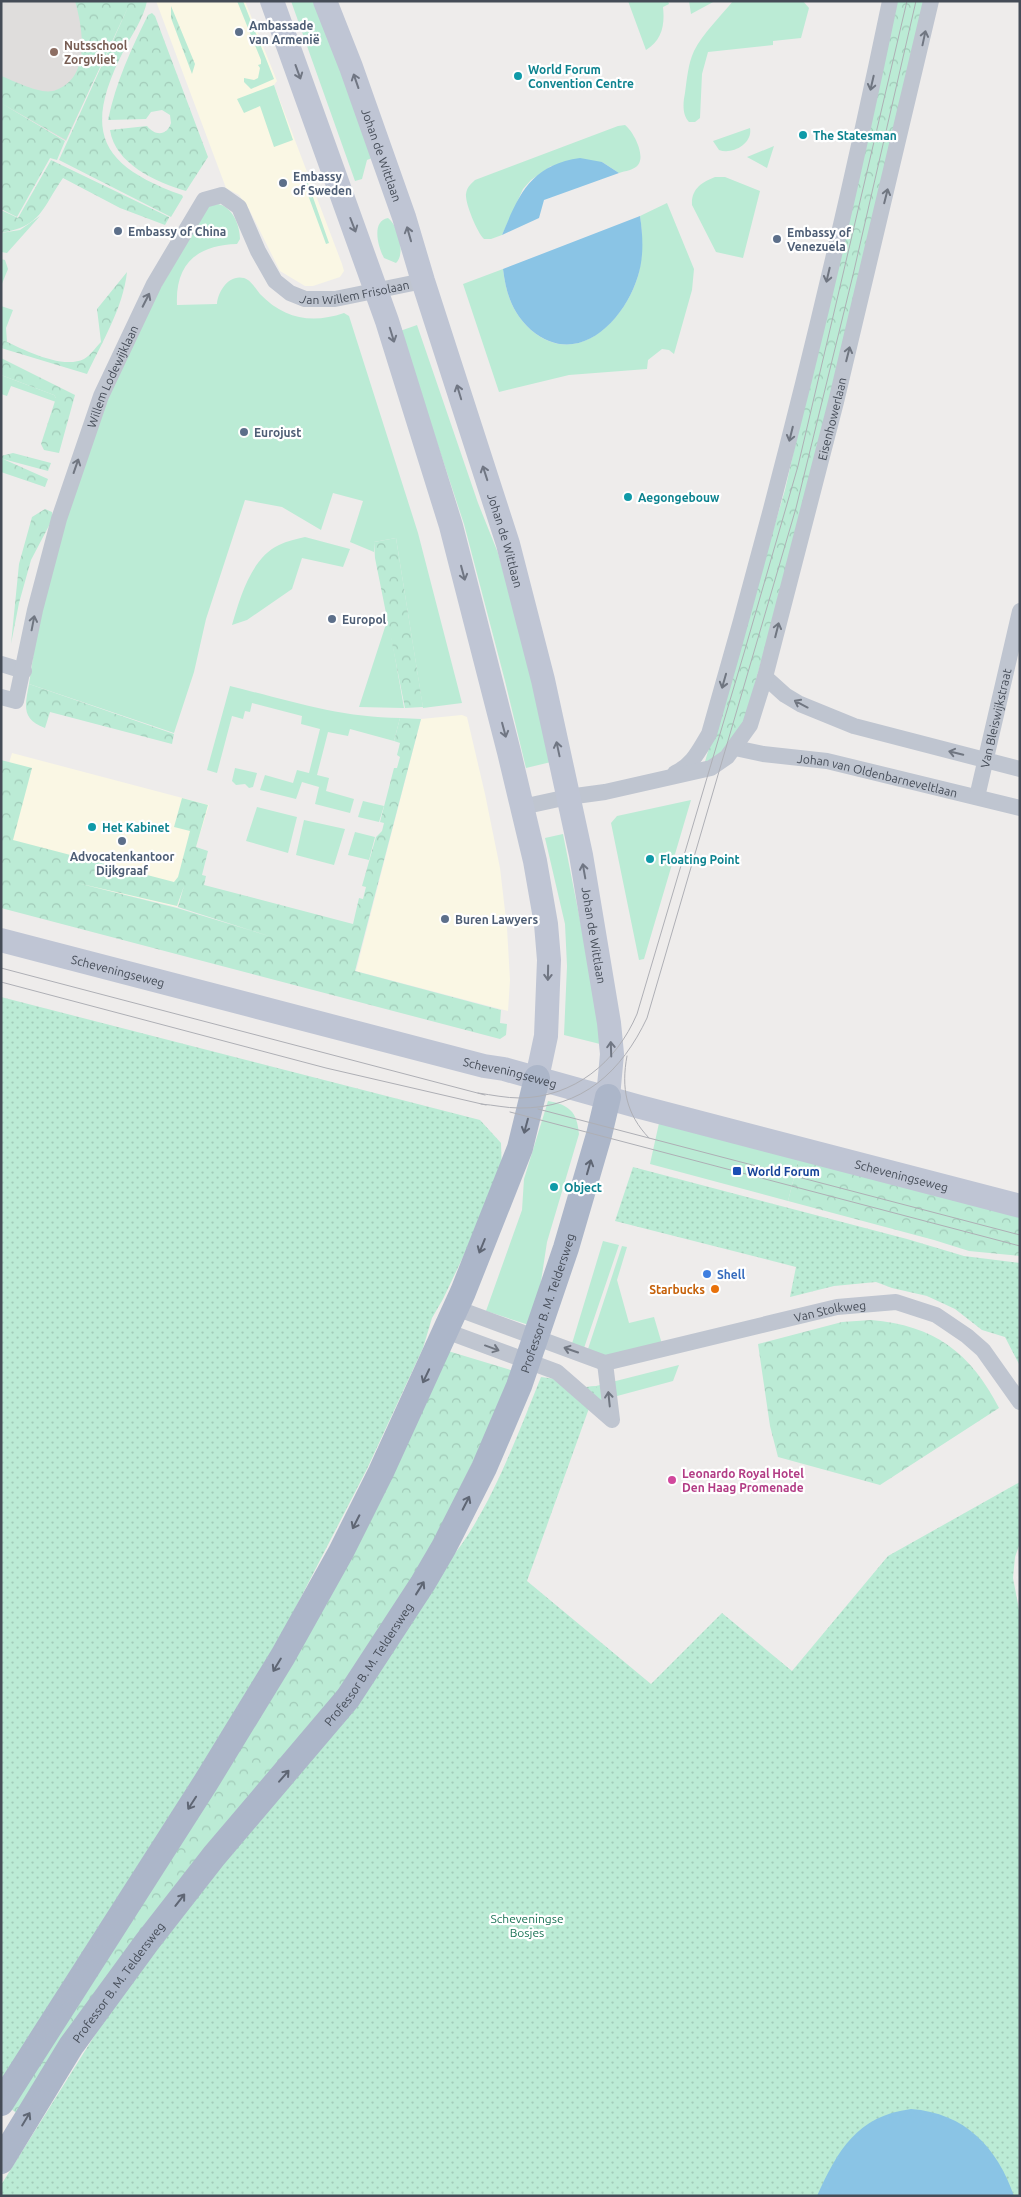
<svg xmlns="http://www.w3.org/2000/svg" width="1021" height="2197" viewBox="0 0 1021 2197" font-family="Ubuntu,sans-serif">
  <defs>
    <pattern id="forest-crowns" width="20" height="18" patternUnits="userSpaceOnUse" patternTransform="scale(1.25)"><rect width="20" height="18" fill="#bbebd5"/><path d="M2 6a3 3 0 1 1 6 0M12 15a3 3 0 1 1 6 0" fill="none" stroke="#a2cbb9"/></pattern>
    <pattern id="park-dots" width="8" height="8" patternUnits="userSpaceOnUse" patternTransform="scale(1.25)"><rect width="8" height="8" fill="#bbebd5"/><path d="M2 2h.1M6 6h.1" fill="none" stroke="#a2cbb9" stroke-width="1.8" stroke-linecap="round"/></pattern>
  </defs>
  <rect width="100%" height="100%" fill="#eeeceb"/>
  <!-- commercial -->
  <path fill="#faf7e4" d="M 156,1 L 245,1 L 277,81 L 274,85 L 342,264 L 344,271 L 340,277 L 313,286 L 305,286 L 280,271 L 249,209 L 239,195 L 226,188 Z
    M 462,715 L 467,717 L 485,794 L 500,868 L 507,928 L 510,980 L 508,1011 L 356,971 L 421,719 Z
    M 12,753 L 209,805 L 177,907 L 1,865 L 1,790 Z"/>
  <!-- education -->
  <path fill="#dfdddc" d="M 1,1 L 130,1 L 66,141 L 1,103 Z"/>
  <!-- grass -->
  <path fill="#bbebd5" d="M 237,1 L 243,1 L 274,79 L 251,89 L 244,82 L 244,78 L 254,80 L 258,78 L 260,68 L 258,65 L 261,64 L 261,60 Z
    M 291,1 L 316,1 L 372,158 L 367,160 L 362,179 L 355,181 Z
    M 628,1 L 668,1 L 669,4 L 663,7 C 665,25 662,40 646,50 Z
    M 689,1 L 715,1 L 691,14 Z
    M 733,1 L 803,1 L 809,8 L 801,38 L 773,41 L 773,45 L 708,52 L 702,74 L 700,118 L 695,122 L 689,122 C 682,115 683,103 685,93 C 687,79 688,64 694,51 C 703,33 721,16 733,1 Z
    M 274,85 L 293,140 L 274,147 L 260,106 L 244,113 L 237,99 Z
    M 625,125 C 633,131 646,155 638,165 C 634,170 625,171 619,173 L 602,162 L 551,166 L 531,180 L 523,189 L 502,235 L 491,239 L 484,239 C 477,232 465,203 466,194 C 467,187 470,185 475,180 L 618,126 Z
    M 750,128 C 753,144 732,155 719,150 L 713,141 Z
    M 774,146 L 767,168 L 747,157 Z
    M 715,177 L 725,177 L 760,191 L 743,258 L 716,252 L 692,205 C 691,189 702,182 715,177 Z
    M 308,183 L 329,243 L 326,244 L 304,184 Z
    M 667,203 L 694,269 L 692,290 L 674,354 L 669,350 L 662,349 L 648,360 L 647,369 L 569,375 L 499,392 L 463,284 L 503,269 C 506,293 512,313 531,330 C 576,369 624,322 638,276 C 643,257 643,236 640,216 Z
    M 218,204 C 233,207 240,226 240,239 L 237,244 C 198,245 175,263 177,305 L 217,304 C 218,291 229,274 244,278 C 251,280 255,288 260,294 C 284,319 312,324 344,313 L 349,316 L 418,533 L 462,703 L 423,708 L 396,538 L 374,542 L 374,552 L 350,542 L 363,501 L 333,493 L 321,530 L 282,507 L 245,500 L 206,619 L 194,672 L 174,733 L 29,684 L 40,611 L 64,520 L 106,401 L 143,318 L 208,206 Z
    M 40,216 L 7,253 L 1,252 L 1,233 L 20,230 Z
    M 388,218 C 398,225 406,254 396,263 L 384,258 C 378,247 371,221 388,218 Z
    M 1,259 L 5,260 L 8,269 L 1,286 Z
    M 1,306 L 13,310 L 6,328 L 7,342 L 1,339 Z
    M 417,325 L 478,503 L 498,553 L 532,673 L 551,762 L 526,768 L 505,681 L 464,524 L 400,331 Z
    M 1,375 L 54,395 L 56,398 L 56,402 L 11,386 L 7,396 L 1,394 Z
    M 305,537 L 350,549 L 343,567 L 302,558 L 292,589 L 247,620 L 232,625 C 240,598 251,558 279,545 C 287,541 297,539 305,537 Z
    M 388,618 L 404,708 L 359,707 Z
    M 230,686 C 287,700 341,718 400,718 L 394,741 L 350,729 L 348,736 L 328,732 L 317,775 L 329,778 L 326,791 L 354,799 L 350,813 L 315,804 L 319,787 L 302,782 L 296,799 L 260,790 L 265,775 L 293,783 L 297,770 L 309,773 L 320,729 L 301,724 L 302,716 L 252,703 L 250,712 L 245,711 L 243,719 L 232,716 L 217,773 L 207,770 Z
    M 235,768 L 257,773 L 253,787 L 249,788 L 245,784 L 236,785 L 232,781 Z
    M 691,800 L 644,959 L 639,960 L 611,823 L 617,816 Z
    M 363,801 L 384,806 L 379,822 L 358,817 Z
    M 257,807 L 297,817 L 288,853 L 246,841 Z
    M 304,820 L 345,829 L 334,865 L 296,855 Z
    M 355,832 L 375,837 L 369,860 L 348,855 Z
    M 563,834 L 597,1006 L 600,1044 L 564,1035 L 567,966 L 565,924 L 545,838 Z
    M 548,1101 C 569,1105 577,1111 579,1134 L 547,1242 L 538,1301 L 529,1325 L 486,1311 L 522,1210 L 524,1179 Z
    M 661,1114 L 801,1150 L 788,1201 L 650,1164 Z
    M 603,1241 L 619,1245 L 583,1351 L 571,1347 Z
    M 622,1246 L 627,1247 L 617,1280 L 629,1323 L 654,1317 L 662,1344 L 605,1358 L 587,1352 Z
    M 679,1365 L 673,1381 L 591,1403 L 576,1388 L 596,1386 Z"/>
  <!-- forest -->
  <path fill="url(#forest-crowns)" fill-rule="evenodd" d="M 75,1 L 147,1 C 144,18 132,34 124,50 C 83,130 98,165 182,195 L 183,197 L 171,217 L 59,160 L 129,5 L 66,140 L 1,103 L 1,76 C 15,81 42,96 56,90 C 91,77 83,29 75,1 Z
    M 896,1 L 927,1 L 831,409 L 746,716 L 730,745 L 704,765 L 785,490 Z
    M 171,6 L 195,64 L 192,74 L 171,18 Z
    M 152,13 L 155,16 L 208,157 L 186,191 C 156,182 115,164 110,130 L 147,126 C 155,136 167,136 171,123 L 170,115 L 162,110 L 151,112 L 146,119 L 108,120 C 116,82 131,49 148,15 Z
    M 1,103 L 65,141 L 57,160 L 50,158 L 17,217 L 1,209 Z
    M 51,160 L 169,217 L 169,218 L 165,225 L 120,208 L 63,178 C 42,208 42,226 1,233 L 1,210 L 18,218 Z
    M 127,272 C 123,308 102,342 87,374 L 1,348 L 1,339 C 22,349 62,370 84,359 C 90,356 96,347 101,342 L 97,309 Z
    M 1,358 L 75,395 L 59,453 L 44,450 L 41,444 L 56,398 L 54,395 L 1,375 Z
    M 13,453 L 51,463 L 48,471 L 3,459 L 48,479 L 45,487 L 1,472 L 1,456 Z
    M 45,509 L 52,512 L 53,518 L 31,560 L 19,603 L 11,644 L 19,564 L 32,517 Z
    M 396,538 L 423,707 L 405,708 L 375,558 L 374,542 Z
    M 29,684 L 174,734 L 172,744 L 50,712 L 45,728 C 21,719 25,706 29,684 Z
    M 400,718 L 421,719 L 355,971 L 501,1010 L 500,1023 L 507,1024 L 506,1035 L 500,1039 L 1,908 L 1,760 L 32,768 L 13,840 L 174,882 L 178,877 L 190,831 L 174,827 L 182,798 L 208,805 L 196,847 L 208,851 L 202,875 L 206,876 L 204,885 L 353,924 L 359,898 L 363,899 L 366,887 L 362,886 L 376,837 L 382,831 L 384,823 L 380,822 L 394,768 L 397,768 L 400,757 L 397,755 L 400,743 L 394,741 ZM 77,883 L 177,906 L 184,886 L 178,907 L 272,937 L 177,908 Z
    M 801,1150 L 1020,1209 L 1020,1256 L 969,1251 L 934,1240 L 788,1201 Z
    M 871,1320 C 934,1325 971,1353 999,1408 L 880,1485 L 778,1457 L 770,1426 L 758,1344 L 842,1322 Z
    M 448,1351 L 514,1371 L 498,1411 L 426,1557 L 369,1650 L 18,2114 L 11,2109 Z"/>
  <!-- park -->
  <path fill="url(#park-dots)" d="M 1,997 L 480,1120 L 501,1143 L 502,1175 L 443,1299 L 432,1318 L 423,1348 L 367,1469 L 282,1634 L 195,1779 L 1,2083 Z
    M 633,1167 L 907,1239 L 964,1256 L 1020,1263 L 1020,1366 L 1005,1337 L 982,1330 L 955,1309 L 927,1296 L 892,1288 L 876,1282 L 834,1286 L 790,1297 L 796,1267 L 615,1221 Z
    M 541,1377 L 563,1380 L 576,1388 L 597,1386 L 527,1581 L 651,1684 L 722,1613 L 792,1671 L 888,1556 L 1020,1482 L 1020,1543 L 1015,1557 L 1013,1578 L 1020,1615 L 1020,2196 L 1,2196 L 1,2185 L 115,2003 L 448,1562 C 489,1514 517,1436 541,1377 Z"/>
  <!-- water -->
  <path fill="#8ac4e5" d="M 580,158 L 602,162 L 619,173 L 544,200 L 539,218 L 502,235 C 519,194 531,165 580,158 Z
    M 640,216 C 643,236 644,257 638,276 C 624,322 577,369 531,330 C 512,313 506,293 503,269 Z
    M 911,2109 C 965,2113 997,2147 1014,2196 L 817,2196 C 838,2150 857,2116 911,2109 Z"/>
  <g fill="none" stroke-linecap="round" stroke-linejoin="round">
    <!-- street -->
    <g stroke="#bfc5d0" stroke-width="16">
      <path d="M 1,664 L 24,671"/>
      <path d="M 765,677 L 785,695 L 800,704 L 854,726 L 1020,769"/>
      <path id="s1" d="M 1,697 L 16,701 L 35,610 L 59,519 L 101,396 L 154,284 L 204,200 L 222,195 L 239,207 L 258,251 L 275,281 L 290,293 L 305,299 L 335,299 L 423,281"/>
      <path id="s2" d="M 735,748 L 763,754 L 827,761 L 1020,808"/>
      <path d="M 675,773 C 693,765 699,750 709,734 C 779,492 839,247 890,1"/>
      <path id="s3" d="M 977,797 L 1020,611"/>
      <path id="s4" d="M 522,807 L 568,797 L 605,792 L 711,768 L 727,757 L 750,725 L 765,677 L 836,402 L 931,1"/>
      <path id="s5" d="M 456,1308 L 605,1363 L 837,1307 L 896,1302 L 936,1315 L 967,1336 L 983,1350 L 1020,1402"/>
      <path d="M 446,1331 L 557,1372 L 612,1420 L 605,1363"/>
    </g>
    <!-- secondary -->
    <g stroke="#bfc5d4" stroke-width="24">
      <path d="M 272,1 L 387,321 L 451,526 L 509,752 L 535,861 L 546,924 L 549,960 L 546,1036 L 537,1078"/>
      <path id="s6" d="M 325,1 L 351,67 L 404,217 L 423,281 L 508,544 L 543,680 L 581,855 L 609,1023 L 612,1054 L 608,1097"/>
      <path id="s7" d="M 1,940 L 484,1066 L 504,1069 L 640,1107 L 1020,1206"/>
    </g>
    <!-- primary -->
    <g stroke="#acb6c9" stroke-width="26">
      <path d="M 1,2103 L 206,1782 L 283,1656 L 341,1552 L 381,1472 L 463,1292 L 520,1148 L 537,1078"/>
      <path id="s8" d="M 1,2161 L 71,2046 L 147,1942 L 214,1856 L 348,1698 L 423,1583 L 444,1547 L 484,1468 L 519,1386 L 566,1248 L 599,1135 L 608,1097"/>
    </g>
    <!-- tram -->
    <path stroke="#aeafb5" stroke-width="1" d="M 1,968 L 485,1095
      M 1,982 L 326,1068 L 486,1105
      M 627,1056 C 621,1088 626,1114 649,1138
      M 478,1093 C 492,1095 506,1098 520,1098 C 574,1097 616,1063 637,1014 L 744,653 L 798,466 L 907,1
      M 481,1104 C 494,1105 506,1108 519,1108 C 582,1109 622,1071 647,1018 L 796,508 L 853,275 L 916,1
      M 538,1109 L 1020,1235
      M 510,1112 L 1020,1246"/>
  </g>
  <!-- one-way arrows -->
  <defs><path id="oneway-shaft" d="M-6 0H5M1.5-3L5.5 0L1.5 3" fill="none" stroke-width="1.6" stroke-linecap="round" stroke-linejoin="round" transform="scale(1.25)"/></defs>
  <g stroke="#707681">
    <use href="#oneway-shaft" transform="translate(924 38) rotate(-78)"/>
    <use href="#oneway-shaft" transform="translate(872 83) rotate(103)"/>
    <use href="#oneway-shaft" transform="translate(886 196) rotate(-76)"/>
    <use href="#oneway-shaft" transform="translate(828 275) rotate(103)"/>
    <use href="#oneway-shaft" transform="translate(146 300) rotate(-63)"/>
    <use href="#oneway-shaft" transform="translate(848 354) rotate(-76)"/>
    <use href="#oneway-shaft" transform="translate(791 434) rotate(104)"/>
    <use href="#oneway-shaft" transform="translate(76 466) rotate(-71)"/>
    <use href="#oneway-shaft" transform="translate(33 623) rotate(-79)"/>
    <use href="#oneway-shaft" transform="translate(777 630) rotate(-76)"/>
    <use href="#oneway-shaft" transform="translate(724 681) rotate(106)"/>
    <use href="#oneway-shaft" transform="translate(801 704) rotate(-152)"/>
    <use href="#oneway-shaft" transform="translate(956 753) rotate(-166)"/>
    <use href="#oneway-shaft" transform="translate(492 1348) rotate(20)"/>
    <use href="#oneway-shaft" transform="translate(571 1350) rotate(-161)"/>
    <use href="#oneway-shaft" transform="translate(609 1399) rotate(-96)"/>
  </g>
  <g stroke="#707683">
    <use href="#oneway-shaft" transform="translate(298 72) rotate(70)"/>
    <use href="#oneway-shaft" transform="translate(356 81) rotate(-109)"/>
    <use href="#oneway-shaft" transform="translate(353 225) rotate(69)"/>
    <use href="#oneway-shaft" transform="translate(409 234) rotate(-106)"/>
    <use href="#oneway-shaft" transform="translate(392 335) rotate(73)"/>
    <use href="#oneway-shaft" transform="translate(459 392) rotate(-107)"/>
    <use href="#oneway-shaft" transform="translate(485 473) rotate(-108)"/>
    <use href="#oneway-shaft" transform="translate(463 573) rotate(75)"/>
    <use href="#oneway-shaft" transform="translate(504 730) rotate(75)"/>
    <use href="#oneway-shaft" transform="translate(558 749) rotate(-102)"/>
    <use href="#oneway-shaft" transform="translate(584 871) rotate(-100)"/>
    <use href="#oneway-shaft" transform="translate(548 973) rotate(91)"/>
    <use href="#oneway-shaft" transform="translate(611 1049) rotate(-92)"/>
  </g>
  <g stroke="#5f6674">
    <use href="#oneway-shaft" transform="translate(526 1126) rotate(105)"/>
    <use href="#oneway-shaft" transform="translate(589 1167) rotate(-74)"/>
    <use href="#oneway-shaft" transform="translate(482 1246) rotate(112)"/>
    <use href="#oneway-shaft" transform="translate(426 1376) rotate(115)"/>
    <use href="#oneway-shaft" transform="translate(466 1503) rotate(-63)"/>
    <use href="#oneway-shaft" transform="translate(356 1522) rotate(117)"/>
    <use href="#oneway-shaft" transform="translate(420 1588) rotate(-58)"/>
    <use href="#oneway-shaft" transform="translate(277 1665) rotate(121)"/>
    <use href="#oneway-shaft" transform="translate(284 1776) rotate(-49)"/>
    <use href="#oneway-shaft" transform="translate(192 1803) rotate(123)"/>
    <use href="#oneway-shaft" transform="translate(180 1900) rotate(-52)"/>
    <use href="#oneway-shaft" transform="translate(26 2119) rotate(-59)"/>
  </g>
  <!-- markers -->
  <g fill="#5c6f8a" stroke="#fff" stroke-width="2">
    <circle cx="239" cy="32" r="5"/>
    <circle cx="283" cy="183" r="5"/>
    <circle cx="118" cy="231" r="5"/>
    <circle cx="777" cy="239" r="5"/>
    <circle cx="244" cy="432" r="5"/>
    <circle cx="332" cy="619" r="5"/>
    <circle cx="122" cy="841" r="5"/>
    <circle cx="445" cy="919" r="5"/>
  </g>
  <circle fill="#8d6e63" stroke="#fff" stroke-width="2" cx="54" cy="52" r="5"/>
  <g fill="#0f9aa8" stroke="#fff" stroke-width="2">
    <circle cx="518" cy="76" r="5"/>
    <circle cx="803" cy="135" r="5"/>
    <circle cx="628" cy="497" r="5"/>
    <circle cx="92" cy="827" r="5"/>
    <circle cx="650" cy="859" r="5"/>
    <circle cx="554" cy="1187" r="5"/>
  </g>
  <rect fill="#1a4fb4" stroke="#fff" stroke-width="2" x="732" y="1166" width="10" height="10" rx="2.5"/>
  <circle fill="#3f7fe0" stroke="#fff" stroke-width="2" cx="707" cy="1274" r="5"/>
  <circle fill="#e8710a" stroke="#fff" stroke-width="2" cx="715" cy="1289" r="5"/>
  <circle fill="#d1479c" stroke="#fff" stroke-width="2" cx="672" cy="1480" r="5"/>
  <g text-anchor="middle" dominant-baseline="central" stroke-width="4.5" stroke-linejoin="round" paint-order="stroke">
    <!-- service labels -->
    <g font-size="12" font-weight="bold" fill="#4e5e75" stroke="#fff" text-anchor="start">
      <text x="249" y="25">Ambassade<tspan x="249" dy="14">van Armenië</tspan></text>
      <text x="293" y="176">Embassy<tspan x="293" dy="14">of Sweden</tspan></text>
      <text x="128" y="231">Embassy of China</text>
      <text x="787" y="232">Embassy of<tspan x="787" dy="14">Venezuela</tspan></text>
      <text x="254" y="432">Eurojust</text>
      <text x="342" y="619">Europol</text>
      <text x="122" y="856" text-anchor="middle">Advocatenkantoor<tspan x="122" dy="14">Dijkgraaf</tspan></text>
      <text x="455" y="919">Buren Lawyers</text>
    </g>
    <!-- education labels -->
    <g font-size="12" font-weight="bold" fill="#785e54" stroke="#fff" text-anchor="start">
      <text x="64" y="45">Nutsschool<tspan x="64" dy="14">Zorgvliet</tspan></text>
    </g>
    <!-- culture labels -->
    <g font-size="12" font-weight="bold" fill="#0d838f" stroke="#fff" text-anchor="start">
      <text x="528" y="69">World Forum<tspan x="528" dy="14">Convention Centre</tspan></text>
      <text x="813" y="135">The Statesman</text>
      <text x="638" y="497">Aegongebouw</text>
      <text x="102" y="827">Het Kabinet</text>
      <text x="660" y="859">Floating Point</text>
      <text x="564" y="1187">Object</text>
    </g>
    <!-- street labels -->
    <g font-size="12" fill="#454c57" stroke="#fff">
      <text stroke="none"><textPath href="#s6" startOffset="164">Johan de Wittlaan</textPath></text>
      <text stroke="none"><textPath href="#s1" startOffset="762">Jan Willem Frisolaan</textPath></text>
      <text stroke="none"><textPath href="#s1" startOffset="355">Willem Lodewijklaan</textPath></text>
      <text stroke="none"><textPath href="#s4" startOffset="569">Eisenhowerlaan</textPath></text>
      <text stroke="none"><textPath href="#s6" startOffset="569">Johan de Wittlaan</textPath></text>
      <text stroke="none"><textPath href="#s3" startOffset="81">Van Bleiswijkstraat</textPath></text>
      <text stroke="none"><textPath href="#s2" startOffset="145">Johan van Oldenbarneveltlaan</textPath></text>
      <text stroke="none"><textPath href="#s6" startOffset="974">Johan de Wittlaan</textPath></text>
      <text stroke="none"><textPath href="#s7" startOffset="121">Scheveningseweg</textPath></text>
      <text stroke="none"><textPath href="#s7" startOffset="526">Scheveningseweg</textPath></text>
      <text stroke="none"><textPath href="#s7" startOffset="931">Scheveningseweg</textPath></text>
      <text stroke="none"><textPath href="#s8" startOffset="1024">Professor B. M. Teldersweg</textPath></text>
      <text stroke="none"><textPath href="#s5" startOffset="390">Van Stolkweg</textPath></text>
      <text stroke="none"><textPath href="#s8" startOffset="619">Professor B. M. Teldersweg</textPath></text>
      <text stroke="none"><textPath href="#s8" startOffset="214">Professor B. M. Teldersweg</textPath></text>
    </g>
    <!-- transit labels -->
    <g font-size="12" font-weight="bold" fill="#164399" stroke="#fff" text-anchor="start">
      <text x="747" y="1171">World Forum</text>
    </g>
    <!-- shop labels -->
    <g font-size="12" font-weight="bold" fill="#366cbe" stroke="#fff" text-anchor="start">
      <text x="717" y="1274">Shell</text>
    </g>
    <!-- food labels -->
    <g font-size="12" font-weight="bold" fill="#c56008" stroke="#fff" text-anchor="end">
      <text x="705" y="1289">Starbucks</text>
    </g>
    <!-- hotel labels -->
    <g font-size="12" font-weight="bold" fill="#b23c85" stroke="#fff" text-anchor="start">
      <text x="682" y="1473">Leonardo Royal Hotel<tspan x="682" dy="14">Den Haag Promenade</tspan></text>
    </g>
    <!-- park labels -->
    <g font-size="12" fill="#1b7355" stroke="#fff">
      <text x="527" y="1918">Scheveningse<tspan x="527" dy="14">Bosjes</tspan></text>
    </g>
  </g>
  <!-- border -->
  <rect width="1021" height="2197" fill="none" stroke="#454c57" stroke-width="5"/>
</svg>
